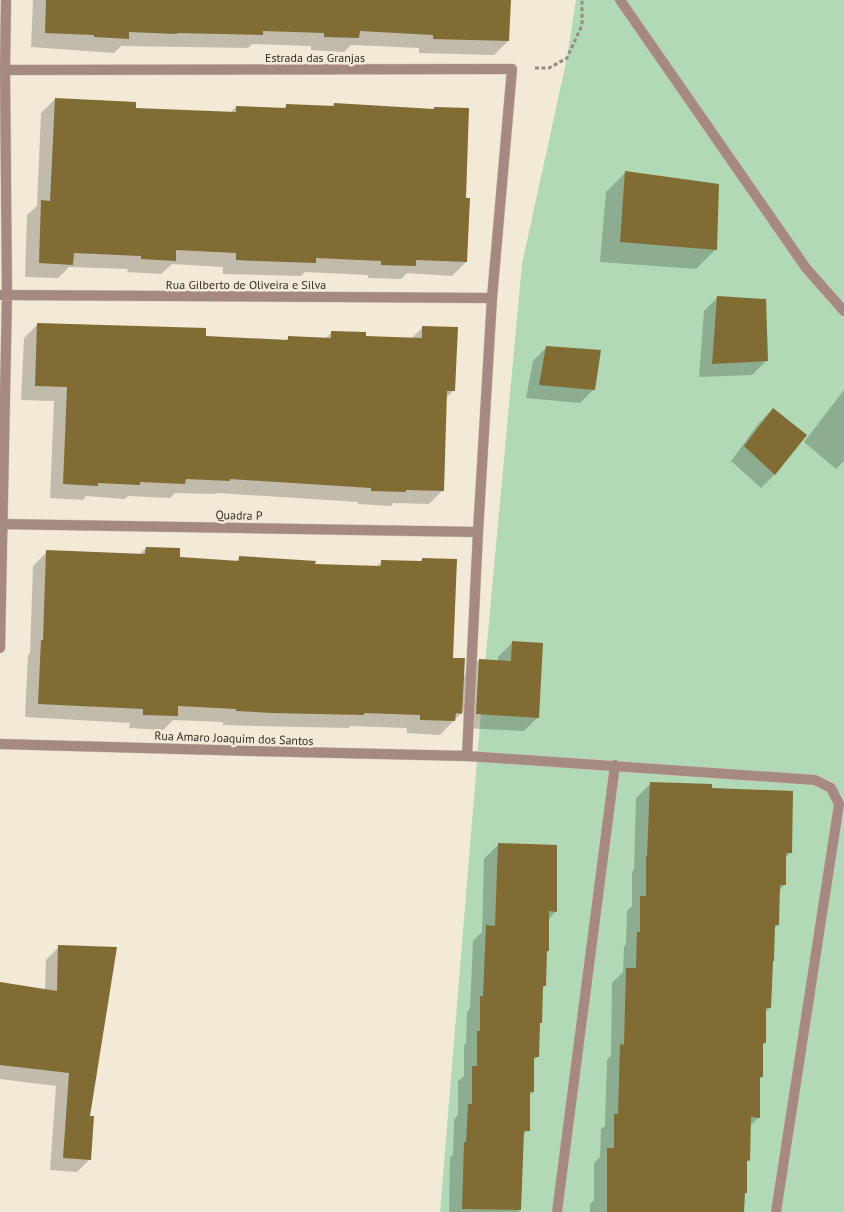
<svg xmlns="http://www.w3.org/2000/svg" width="844" height="1212" viewBox="0 0 844 1212" font-family="'PT Sans',sans-serif">
  <rect width="100%" height="100%" fill="#f2ead6"/>
  <!-- green -->
  <path fill="#b1d9b5" d="M 576,0 L 844,0 L 844,1212 L 440,1212 L 484,676 L 522,264 L 567,58 Z"/>
  <!-- shadow -->
  <path fill="#0003" d="M 33,0 L 509,0 L 508,41 L 494,55 L 419,53 L 419,48 L 351,45 L 344,52 L 311,50 L 311,46 L 252,44 L 248,48 L 121,46 L 114,53 L 31,47 Z
    M 55,99 L 134,109 L 230,113 L 236,107 L 283,109 L 287,105 L 331,107 L 334,104 L 465,199 L 466,262 L 452,276 L 407,273 L 401,279 L 368,278 L 368,275 L 305,272 L 301,276 L 223,274 L 223,267 L 172,264 L 161,274 L 127,272 L 128,269 L 69,267 L 58,278 L 25,277 L 27,215 L 37,206 L 41,113 Z
    M 626,172 L 716,249 L 696,269 L 600,262 L 606,192 Z
    M 718,297 L 766,361 L 752,375 L 699,377 L 704,311 Z
    M 38,324 L 204,338 L 285,341 L 288,338 L 325,339 L 332,332 L 364,337 L 411,339 L 423,327 L 454,390 L 446,398 L 442,491 L 429,504 L 393,503 L 391,506 L 358,504 L 358,502 L 217,493 L 215,494 L 175,493 L 170,498 L 128,496 L 125,499 L 86,496 L 83,500 L 50,498 L 54,401 L 21,400 L 24,338 Z
    M 547,347 L 594,389 L 580,403 L 526,398 L 533,361 Z
    M 844,390 L 844,461 L 836,469 L 804,442 Z
    M 773,409 L 775,474 L 761,488 L 731,461 L 759,423 Z
    M 146,548 L 179,558 L 235,562 L 240,557 L 314,565 L 376,567 L 382,561 L 420,562 L 423,559 L 452,659 L 463,677 L 479,660 L 498,661 L 498,657 L 512,643 L 538,717 L 524,731 L 463,728 L 463,711 L 440,735 L 407,733 L 407,728 L 351,726 L 349,728 L 257,726 L 223,725 L 223,722 L 173,720 L 163,730 L 129,728 L 130,723 L 25,717 L 28,655 L 30,653 L 33,566 L 47,552 L 139,555 Z
    M 650,784 L 711,789 L 791,852 L 784,859 L 784,885 L 779,891 L 778,925 L 774,928 L 770,1008 L 765,1012 L 765,1043 L 762,1046 L 762,1077 L 759,1079 L 759,1117 L 750,1126 L 749,1160 L 746,1163 L 746,1193 L 743,1195 L 743,1212 L 590,1212 L 590,1204 L 594,1200 L 594,1163 L 600,1157 L 601,1129 L 605,1126 L 607,1060 L 611,1055 L 612,983 L 623,972 L 624,947 L 626,944 L 627,911 L 632,906 L 632,872 L 634,870 L 636,798 Z
    M 498,845 L 556,911 L 548,920 L 548,951 L 545,953 L 545,985 L 542,989 L 541,1022 L 539,1024 L 538,1056 L 533,1061 L 533,1092 L 529,1096 L 528,1130 L 522,1136 L 519,1212 L 449,1212 L 450,1157 L 453,1155 L 454,1120 L 458,1115 L 458,1081 L 464,1076 L 464,1046 L 466,1043 L 467,1012 L 470,1008 L 473,941 L 482,932 L 484,859 Z
    M 59,947 L 89,1117 L 90,1159 L 77,1172 L 50,1170 L 56,1086 L 0,1079 L 0,983 L 45,990 L 46,960 Z"/>
  <!-- building -->
  <path fill="#816c34" d="M 46,0 L 511,0 L 509,41 L 433,39 L 433,35 L 360,31 L 359,38 L 324,37 L 324,33 L 263,31 L 263,35 L 177,33 L 177,34 L 129,32 L 129,39 L 94,37 L 94,35 L 45,33 Z
    M 55,98 L 136,102 L 136,108 L 236,112 L 236,106 L 286,108 L 286,104 L 334,106 L 334,103 L 434,109 L 434,107 L 469,108 L 466,198 L 470,198 L 467,262 L 416,260 L 416,266 L 381,265 L 381,261 L 316,258 L 316,263 L 258,261 L 236,260 L 236,253 L 176,250 L 176,261 L 141,259 L 141,256 L 74,253 L 73,265 L 39,263 L 41,200 L 50,201 Z
    M 625,171 L 719,184 L 717,250 L 620,242 Z
    M 717,296 L 766,299 L 768,361 L 712,364 Z
    M 37,323 L 206,328 L 206,336 L 288,340 L 288,336 L 331,338 L 331,331 L 366,332 L 366,336 L 422,338 L 422,326 L 458,327 L 455,391 L 447,391 L 444,491 L 406,490 L 406,492 L 371,491 L 371,488 L 230,479 L 230,481 L 186,479 L 185,484 L 140,482 L 140,485 L 98,483 L 98,486 L 63,484 L 67,387 L 35,386 Z
    M 546,346 L 601,350 L 595,390 L 539,385 Z
    M 773,408 L 807,435 L 775,475 L 744,446 Z
    M 146,547 L 180,548 L 180,557 L 239,561 L 239,556 L 316,561 L 315,564 L 381,566 L 381,560 L 422,561 L 422,558 L 457,559 L 453,658 L 465,658 L 462,714 L 456,713 L 455,721 L 420,720 L 420,715 L 364,713 L 364,715 L 272,713 L 236,711 L 236,709 L 178,706 L 178,716 L 143,715 L 143,709 L 38,704 L 41,640 L 43,640 L 46,550 L 145,554 Z
    M 512,641 L 543,643 L 539,718 L 476,714 L 479,659 L 511,661 Z
    M 650,782 L 712,784 L 712,788 L 793,791 L 792,853 L 786,853 L 786,885 L 780,885 L 779,925 L 775,925 L 774,961 L 773,961 L 771,1008 L 766,1008 L 766,1043 L 763,1043 L 763,1077 L 760,1077 L 760,1118 L 751,1117 L 750,1161 L 747,1160 L 747,1193 L 745,1193 L 744,1212 L 607,1212 L 607,1148 L 614,1148 L 614,1114 L 618,1114 L 620,1044 L 624,1045 L 626,968 L 636,968 L 637,932 L 640,932 L 640,896 L 646,896 L 646,856 L 647,856 Z
    M 498,843 L 557,845 L 557,912 L 549,911 L 549,951 L 547,951 L 546,986 L 543,986 L 542,1023 L 540,1023 L 539,1057 L 534,1057 L 534,1092 L 530,1092 L 530,1131 L 524,1131 L 521,1210 L 462,1209 L 464,1142 L 466,1142 L 468,1104 L 472,1104 L 472,1066 L 477,1066 L 477,1031 L 480,1031 L 480,996 L 483,996 L 486,925 L 495,926 Z
    M 58,945 L 117,947 L 90,1116 L 94,1116 L 91,1160 L 63,1158 L 69,1073 L 0,1065 L 0,982 L 57,991 Z"/>
  <g fill="none" stroke-linecap="round" stroke-linejoin="round">
    <!-- street casing -->
    <g stroke="#cfc8b6" stroke-width="11">
      <path id="street" d="M 620,0 L 806,268 L 844,311
        M 0,70 L 512,69 L 492,298 L 478,532 L 467,756
        M 1,295 L 492,298
        M 0,524 L 478,532
        M 0,648 L 7,295 L 5,70 L 6,0
        M 0,744 L 253,751 L 467,756 L 815,780 L 831,788 L 839,804 L 776,1212
        M 557,1212 L 615,765"/>
    </g>
    <!-- path -->
    <path stroke="#938e80" stroke-width="3" stroke-dasharray="4 2.5" stroke-linecap="butt" d="M 535,68 L 549,68 L 567,58 L 582,25 L 582,0"/>
    <!-- street -->
    <use href="#street" stroke="#a68a82" stroke-width="10"/>
  </g>
  <g text-anchor="middle" dominant-baseline="central" stroke-width="5" stroke-linejoin="round" paint-order="stroke">
    <!-- street labels -->
    <g font-size="12" fill="#312e26" stroke="#f2ead6">
      <text x="315" y="57">Estrada das Granjas</text>
      <text x="246" y="284">Rua Gilberto de Oliveira e Silva</text>
      <text transform="translate(239 515) rotate(1)">Quadra P</text>
      <text transform="translate(234 738) rotate(2)">Rua Amaro Joaquim dos Santos</text>
    </g>
  </g>
</svg>
